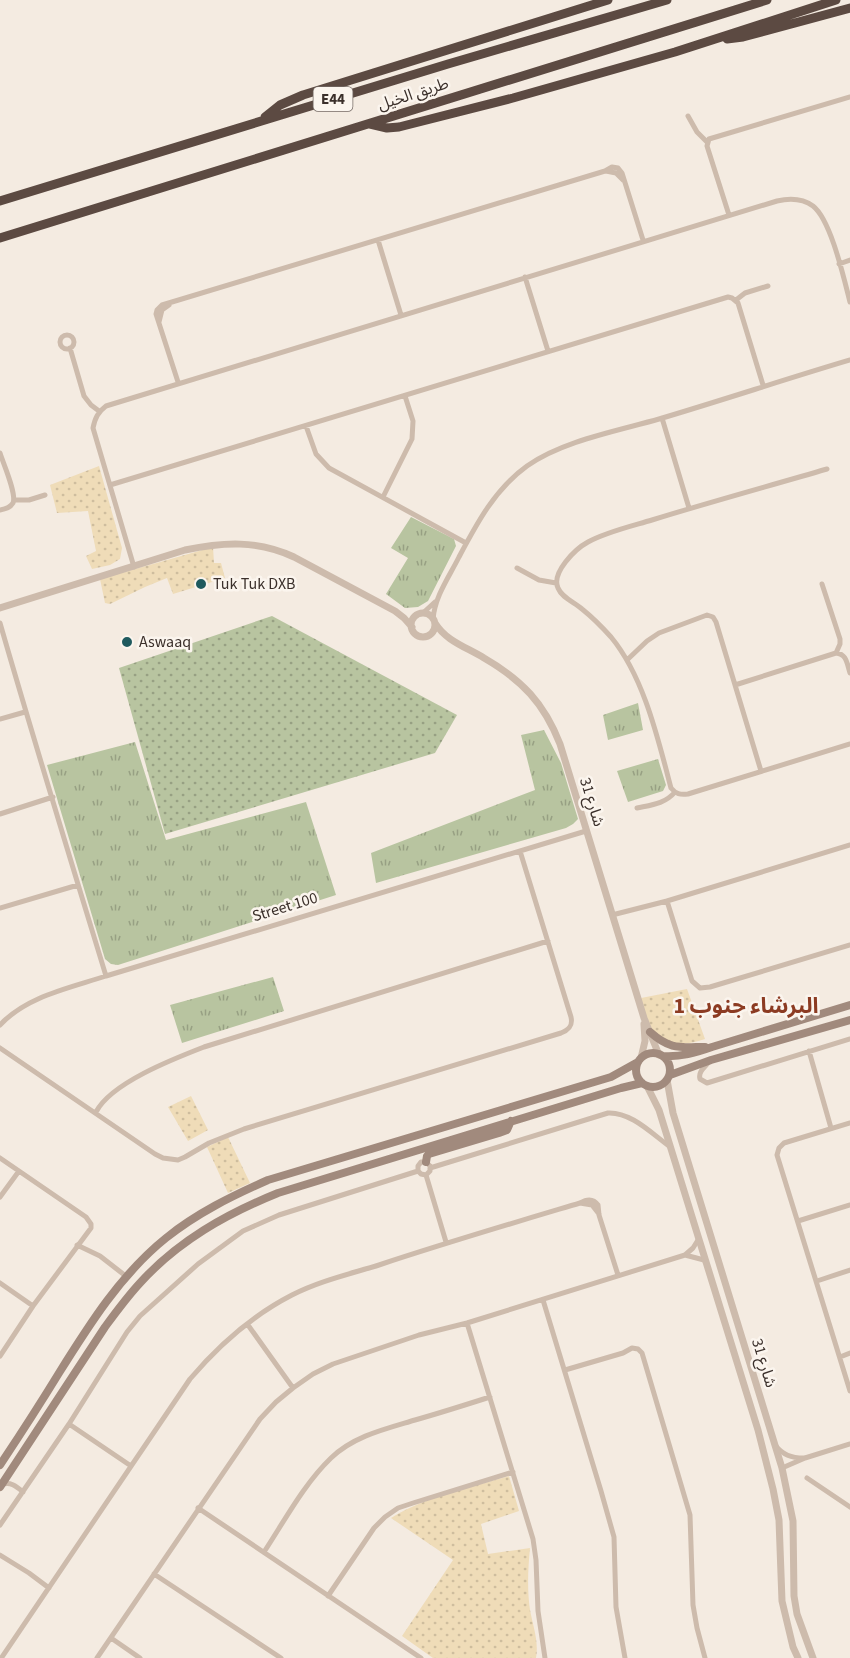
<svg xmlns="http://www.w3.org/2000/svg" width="850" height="1658" viewBox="0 0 850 1658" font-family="'Source Sans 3','Noto Sans Arabic',sans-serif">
  <defs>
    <pattern id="grass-tufts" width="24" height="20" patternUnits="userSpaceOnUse" patternTransform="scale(1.5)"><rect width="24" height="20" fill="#b8c4a0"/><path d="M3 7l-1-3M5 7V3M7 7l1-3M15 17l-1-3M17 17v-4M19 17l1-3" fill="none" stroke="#97a083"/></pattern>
    <pattern id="sand-dots" width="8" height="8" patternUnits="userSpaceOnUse" patternTransform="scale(1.5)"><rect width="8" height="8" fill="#efdcb8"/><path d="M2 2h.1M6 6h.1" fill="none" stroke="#cebd9e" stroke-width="1.8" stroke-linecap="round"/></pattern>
    <pattern id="park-dots" width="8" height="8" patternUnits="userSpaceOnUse" patternTransform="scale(1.5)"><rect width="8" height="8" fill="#b8c4a0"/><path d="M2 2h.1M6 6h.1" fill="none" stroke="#97a083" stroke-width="1.8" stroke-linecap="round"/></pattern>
  </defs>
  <rect width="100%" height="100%" fill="#f4ebe1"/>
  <!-- grass -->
  <path fill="url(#grass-tufts)" d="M 411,517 L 454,539 L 456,546 L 428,601 L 418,607 L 405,608 L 386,594 L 408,558 L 391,548 Z
    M 638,703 L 643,730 L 608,740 L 603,715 Z
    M 544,730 L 561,763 L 578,819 L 573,824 L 566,828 L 376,883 L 371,853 L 535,790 L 521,735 Z
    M 135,742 L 166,840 L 306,802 L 336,895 L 118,965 L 111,964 L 105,959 L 47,765 Z
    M 658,759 L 666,785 L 663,791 L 628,802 L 617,771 Z
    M 273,977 L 284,1011 L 182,1043 L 170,1005 Z"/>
  <!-- sand -->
  <path fill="url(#sand-dots)" d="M 99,466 L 122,548 L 120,559 L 110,565 L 92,569 L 86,556 L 96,551 L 88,511 L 57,513 L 50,485 Z
    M 213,547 L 214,563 L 221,563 L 225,578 L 173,594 L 167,578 L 145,587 L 110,604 L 105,603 L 100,579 Z
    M 687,989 L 705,1039 C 686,1046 660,1047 650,1026 C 646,1017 644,1007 641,998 Z
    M 191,1096 L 208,1130 L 188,1141 L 168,1107 Z
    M 228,1137 L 250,1183 L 228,1193 L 207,1147 Z
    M 509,1476 L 519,1511 L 481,1524 L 488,1554 L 530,1548 C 528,1569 527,1589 530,1610 C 533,1626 539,1642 536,1658 L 433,1658 L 402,1636 L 453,1560 L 391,1518 C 427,1496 469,1488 509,1476 Z"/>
  <!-- park -->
  <path fill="url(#park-dots)" d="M 272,616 L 457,715 L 435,753 L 165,834 L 119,668 Z"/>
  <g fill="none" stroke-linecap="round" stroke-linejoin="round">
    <!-- minor -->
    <path stroke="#cdbbac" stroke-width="5" d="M 688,116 L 697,132 L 707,142
      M 606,171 L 616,173 L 623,180
      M 729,215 L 707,146 L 709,139 L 850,97
      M 378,240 L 401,315
      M 839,264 L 850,260
      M 525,277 L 548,351
      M 736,300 L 745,293 L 768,286
      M 159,322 L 162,310 L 169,305
      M60 342a7 7 0 1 1 14 0a7 7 0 1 1-14 0Z
      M 70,348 L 84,396 L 91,405 L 99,411
      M 178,382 L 156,314 L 157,310 L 162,305 L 605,171 L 612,167 L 618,168 L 622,173 L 643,240
      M 662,418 L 689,508
      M 306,426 L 316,454 L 329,468 L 466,543
      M 0,453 C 3,463 17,494 13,503 C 10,508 5,509 0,510
      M 827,469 C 769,486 710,502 652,520 C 632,526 606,532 588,542 C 575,549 551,573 558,588 C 562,598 574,602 582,609 C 592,617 602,627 611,637 C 644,677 658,739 671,788 C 676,794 680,795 688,794 L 850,744
      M 110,485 L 728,297 L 732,298 L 738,303 L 763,385
      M 383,497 L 412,439 L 413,421 L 405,396
      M 14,500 L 29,500 L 45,495
      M 134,567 L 93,428 C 95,418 98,412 106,406 L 777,201 C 790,198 802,198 813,206 C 831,220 844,279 850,302
      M 517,568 L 539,580 L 556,583
      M 822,584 L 840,639 L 840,644 L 836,653
      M 423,613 L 435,602
      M 433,619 C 435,596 449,577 459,557 C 477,523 495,489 527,466 C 562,441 617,431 659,419 C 723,400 786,379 850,360
      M 0,623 C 34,741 70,858 106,976
      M 627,660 L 647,641 L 659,633 L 707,615 L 713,617 L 716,622 L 761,771
      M 735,685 L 836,653 C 847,654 847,664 850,673
      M 0,719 L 25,712
      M 637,808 C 651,805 665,804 675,792
      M 0,814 L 53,797
      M 667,901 L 692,981 L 700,988 L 710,987 L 850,945
      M 0,908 L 78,885
      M 612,915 L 667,901 L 850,845
      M 0,1025 C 27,996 70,988 106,976 L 586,831
      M 0,1048 L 155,1154 L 163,1158 L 178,1160 L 185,1157 L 209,1143 L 244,1129 L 561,1033 C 569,1030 573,1026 571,1017 L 520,851
      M 809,1051 L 831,1128
      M 709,1062 C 704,1068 698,1072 700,1079 L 707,1083 L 850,1039
      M 96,1112 C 111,1083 173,1059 204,1047 L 548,941
      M 850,1123 L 784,1143 L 779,1148 L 777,1155 L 850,1391
      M 0,1158 L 86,1217 L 91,1224 L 91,1228 L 33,1306 L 0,1356
      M 430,1168 L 608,1113 C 631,1112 651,1133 669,1146
      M 426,1175 L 446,1242
      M 0,1197 L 19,1171
      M 580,1203 L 592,1205 L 599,1214
      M 798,1221 L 850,1205
      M 77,1245 L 100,1256 L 127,1277
      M 685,1255 L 693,1248 L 698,1240
      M 817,1281 L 850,1270
      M 0,1283 L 33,1306
      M 543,1300 L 601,1491 L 614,1537 L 616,1607 L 625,1658
      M 467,1323 L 533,1539 L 536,1560 L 538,1611 L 545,1658
      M 248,1325 L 293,1388
      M 840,1357 L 850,1353
      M 565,1370 L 623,1353 L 632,1348 L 638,1349 L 642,1353 L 690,1515 L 693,1605 L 697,1628 L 705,1658
      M 69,1424 L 131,1466
      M 775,1445 C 783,1455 791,1458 804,1458
      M 782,1468 L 805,1458 L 850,1444
      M 807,1478 L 850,1507
      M 1,1485 C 10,1481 16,1486 23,1492
      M 198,1508 L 421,1658
      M 0,1525 L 69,1424 L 127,1332 L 140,1316 L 198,1264 L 243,1231 L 279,1215 L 418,1171 L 421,1174 L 426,1175 L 430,1171 L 430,1166 L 426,1162 L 421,1162 L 418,1166 L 418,1171
      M 264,1552 C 285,1520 304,1484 331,1458 C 354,1436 385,1429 415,1420 C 440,1413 465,1405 490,1397
      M 0,1555 L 29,1573 L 49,1588
      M 154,1574 L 281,1658
      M 328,1596 L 374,1528 L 385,1517 L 398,1508 L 413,1503 L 513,1472
      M 111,1638 L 140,1658
      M 2,1657 L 190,1379 C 218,1346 253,1315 292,1295 C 319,1281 350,1274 379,1265 C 445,1243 513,1223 580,1203 C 587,1199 593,1198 598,1205 L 599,1215 L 618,1275
      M 97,1658 L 260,1419 L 276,1402 L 293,1388 L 313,1374 L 333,1364 L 419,1335 L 467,1323 L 685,1255 L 704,1260"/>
    <!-- tertiary -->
    <path stroke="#cdbbac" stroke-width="7" d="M 0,608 L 185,550 C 224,542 257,540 294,557 L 395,611 L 404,618 L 412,627
      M411 625a12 12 0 1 1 24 0a12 12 0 1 1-24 0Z
      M 435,623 C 446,641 466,647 484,658 C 522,680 544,703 560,744 L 644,1018 L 659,1055
      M 641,1058 L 645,1041 L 644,1024
      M 667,1080 L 673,1113 L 782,1468 L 793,1521 L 794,1596 L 797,1614 L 813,1658
      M 647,1086 L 659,1110 L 758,1430 L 773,1489 L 779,1520 L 782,1601 L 793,1647 L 798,1658"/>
    <!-- secondary -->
    <path stroke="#a18a7d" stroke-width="8" d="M 650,1032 C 670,1050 680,1047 705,1047
      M636 1070a17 17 0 1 1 34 0a17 17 0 1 1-34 0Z
      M 663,1056 C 681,1057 695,1053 712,1047 L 850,1005
      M 670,1075 L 711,1060 L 850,1020
      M 426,1162 L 427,1156 L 429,1154 L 499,1133 L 507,1130 L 511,1121
      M 0,1465 C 20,1435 40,1404 59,1373 C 89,1325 121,1274 166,1238 C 197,1213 232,1196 268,1180 L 611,1077 L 638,1062
      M 0,1487 L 105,1327 C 116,1312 127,1297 140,1283 C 178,1241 226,1214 278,1193 L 621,1088 L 642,1083"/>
    <!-- motorway -->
    <path stroke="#5c4a42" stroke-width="9" d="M 727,39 L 743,37 L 850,8
      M 265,117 L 280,105 L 303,95 L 608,0
      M 370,124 L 387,128 L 399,127 L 513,98 L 675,52 L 836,0
      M 0,201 L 448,64 L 667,0
      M 0,238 C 256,161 511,78 767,0"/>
  </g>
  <!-- markers -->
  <g fill="#1f5a5e" stroke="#fbf5ee" stroke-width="2">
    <circle cx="201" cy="584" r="6"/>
    <circle cx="127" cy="642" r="6"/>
  </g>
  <g text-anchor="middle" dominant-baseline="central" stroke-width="5" stroke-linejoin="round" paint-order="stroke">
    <!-- shield labels -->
    <rect fill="#fbf5ee" stroke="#756b66" stroke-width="1.5" x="313.5" y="87" width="39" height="24" rx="4.5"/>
    <g font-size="15" font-weight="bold" fill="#3b302b">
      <text x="333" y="99">E44</text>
    </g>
    <!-- street labels -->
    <g font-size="16" fill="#3b302b" stroke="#fbf5ee">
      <text transform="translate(413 94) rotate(-18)">طريق الخيل</text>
      <text transform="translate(592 802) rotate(73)">شارع 31</text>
      <text transform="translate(285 907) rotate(-17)">Street 100</text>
      <text transform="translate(764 1363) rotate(73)">شارع 31</text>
    </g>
    <!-- poi labels -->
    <g font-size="16" fill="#3b302b" stroke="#fbf5ee" text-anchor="start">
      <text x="213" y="584">Tuk Tuk DXB</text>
      <text x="139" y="642">Aswaaq</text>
    </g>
    <!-- district labels -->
    <g font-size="22" font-weight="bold" fill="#8c3b22" stroke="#fbf5ee">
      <text x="746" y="1006">البرشاء جنوب 1</text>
    </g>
  </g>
</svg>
